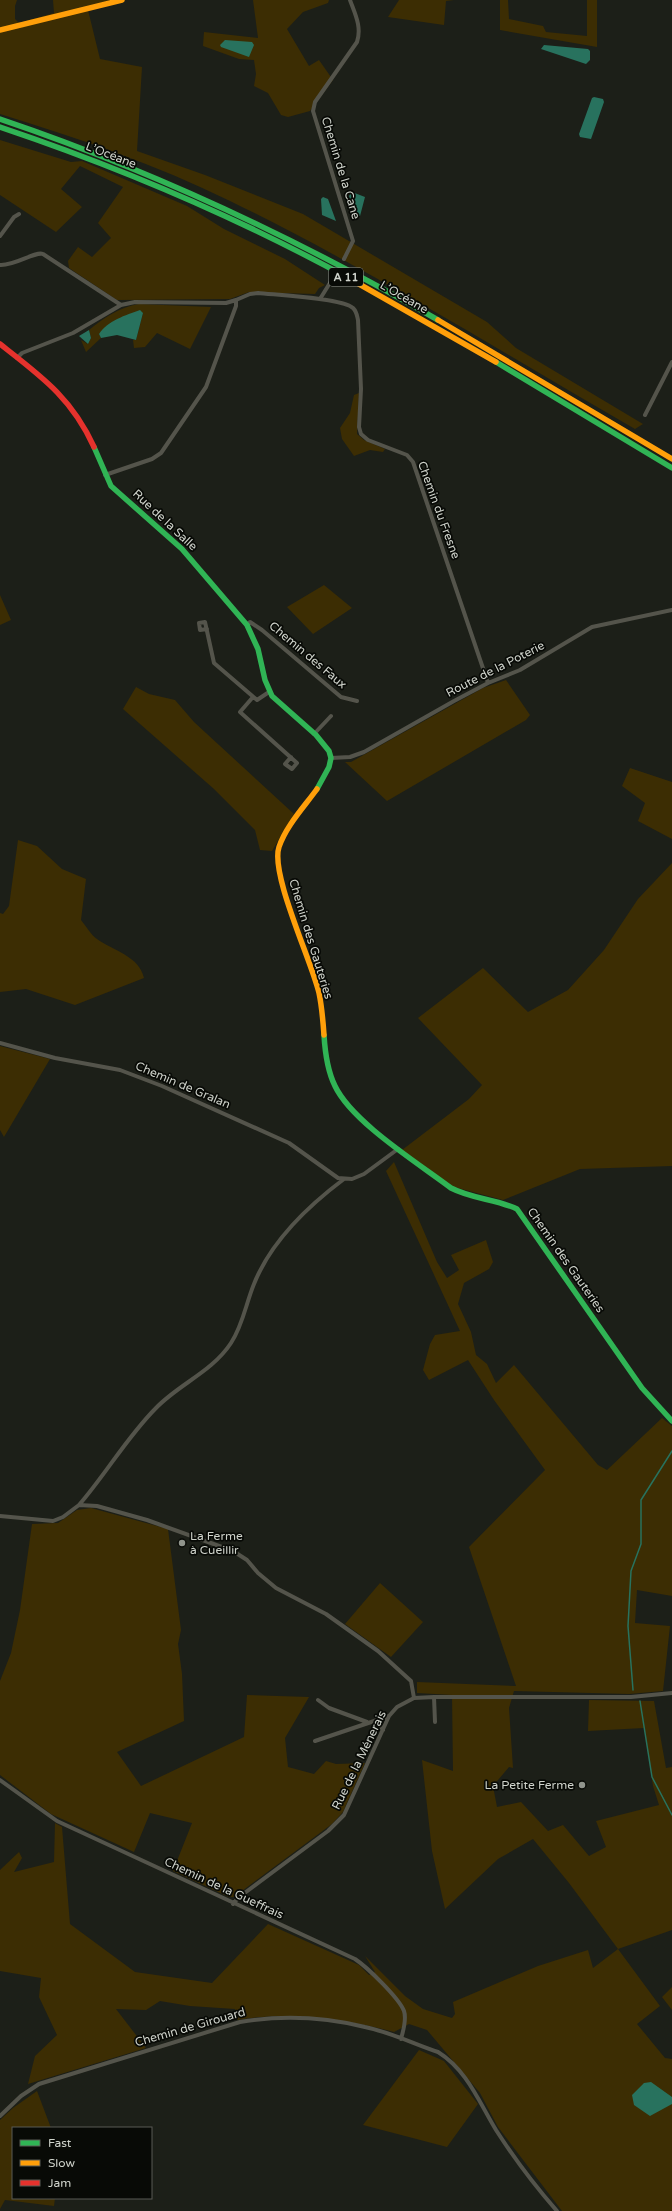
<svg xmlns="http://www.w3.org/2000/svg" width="672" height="2211" viewBox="0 0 672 2211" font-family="'Varela Round',sans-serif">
  <rect width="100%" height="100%" fill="#1c1f18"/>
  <!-- green -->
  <path fill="#3c2d03" d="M 0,0 L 17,0 L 15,6 L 15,19 L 19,23 L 54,13 L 53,0 L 111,0 L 87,6 L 100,59 L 142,67 L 137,151 L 205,175 L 303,214 L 487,322 L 516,348 L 643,424 L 635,429 C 501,352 370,269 230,201 C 157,165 78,138 0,114 Z
    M 253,0 L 329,0 L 328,3 L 303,12 L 287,29 L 309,66 L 319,60 L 333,80 L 310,111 L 288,117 L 281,115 L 268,93 L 254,86 L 256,74 L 254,60 L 239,59 L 203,46 L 204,32 L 258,38 Z
    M 399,0 L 454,0 L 446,1 L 444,25 L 388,17 Z
    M 500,0 L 508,0 L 509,19 L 543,26 L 546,32 L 587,36 L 587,0 L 597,0 L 597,47 L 500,30 Z
    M 0,140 L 71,162 L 82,161 L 187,206 L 224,229 L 285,259 L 325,285 L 319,288 L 315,294 L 249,292 L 230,299 L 117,300 L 69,268 L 68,261 L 78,247 L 92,257 L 111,238 L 98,223 L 123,187 L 80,166 L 61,189 L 82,207 L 56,232 L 0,195 Z
    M 139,304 L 211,307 L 190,349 L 157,333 L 145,347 L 134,348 L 133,340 L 136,340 L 143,313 L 99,334 L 101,338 L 86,352 L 81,340 L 88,344 L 91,338 L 89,330 C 104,318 119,307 139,304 Z
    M 359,393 L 357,434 L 364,440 L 385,449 L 383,452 L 370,450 L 354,456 L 342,439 L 340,428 L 350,413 L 354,395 Z
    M 324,585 L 352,608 L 313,634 L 287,607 Z
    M 0,595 L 11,620 L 0,625 Z
    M 506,680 L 530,715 L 526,720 L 387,801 L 345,762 L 351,762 L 483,688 Z
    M 136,687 L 149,694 L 175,700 L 194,722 L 294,814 L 272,851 L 260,850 L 255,830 L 214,789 L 123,709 Z
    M 630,768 L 672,782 L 672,839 L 638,821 L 645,803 L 622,786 Z
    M 18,840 L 37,846 L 62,869 L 86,879 L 81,920 C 86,926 91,935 97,939 C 114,951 139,956 144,978 L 75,1005 L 26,989 L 0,992 L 0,913 L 3,914 L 9,906 Z
    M 672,863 L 672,1166 L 580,1169 L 503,1200 L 454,1187 L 402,1150 L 469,1099 L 482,1085 L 418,1018 L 483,968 L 528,1012 L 568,990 L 604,950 L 638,899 Z
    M 0,1046 L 50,1059 L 4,1137 L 0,1130 Z
    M 394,1162 L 437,1262 L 447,1278 L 459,1270 L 451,1255 L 486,1240 L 493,1262 L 489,1269 L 464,1283 L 458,1304 L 471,1332 L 476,1355 L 487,1364 L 496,1383 L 514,1365 L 598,1465 L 607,1470 L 662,1418 L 672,1426 L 672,1596 L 637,1590 L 635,1623 L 670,1626 L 663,1691 L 629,1694 L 514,1691 L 509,1708 L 513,1768 L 509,1767 L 493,1786 L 497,1807 L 521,1802 L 548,1831 L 563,1825 L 589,1856 L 606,1847 L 596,1821 L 659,1805 L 653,1786 L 644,1728 L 588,1731 L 589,1700 L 654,1701 L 666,1768 L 672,1767 L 672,1930 L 618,1949 L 660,2006 L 637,2024 L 665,2058 L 672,2059 L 672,2211 L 562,2211 L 498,2127 L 480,2093 L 427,2030 L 409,2024 L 394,2032 C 342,2018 289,2011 237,2020 L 235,2009 L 190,2006 L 160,2001 L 146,2010 L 116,2009 L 146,2048 L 28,2084 L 35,2056 L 57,2035 L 39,1997 L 41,1978 L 0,1971 L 0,1870 L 19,1852 L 22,1858 L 14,1872 L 54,1862 L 55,1823 L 62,1827 L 70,1924 L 135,1972 L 212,1983 L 268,1924 L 359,1965 L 369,1975 L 375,1972 L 365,1956 L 405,1996 L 423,2009 L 452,2018 L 455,2014 L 453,2002 L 538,1966 L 588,1950 L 593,1968 L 618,1949 L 569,1883 L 533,1839 L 498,1859 L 445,1909 L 432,1851 L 422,1760 L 453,1771 L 452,1695 L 417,1693 L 417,1682 L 516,1686 L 469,1547 L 545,1470 L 494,1400 L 468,1360 L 429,1380 L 423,1370 L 430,1344 L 435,1335 L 460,1331 L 386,1171 Z
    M 91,1508 L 168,1529 L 181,1630 L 178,1644 L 182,1674 L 184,1721 L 117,1752 L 141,1786 L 244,1737 L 247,1695 L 309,1697 L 285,1738 L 288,1767 L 314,1774 L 326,1761 L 336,1764 L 365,1763 L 343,1812 L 332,1824 L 234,1897 L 229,1897 L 173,1871 L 192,1823 L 150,1813 L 134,1852 L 51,1814 L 0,1775 L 0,1681 L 11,1653 L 20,1610 L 32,1524 L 58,1523 L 77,1510 Z
    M 380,1583 L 423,1622 L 391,1657 L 345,1624 Z
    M 672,1987 L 672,2010 L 662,1997 Z
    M 419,2050 L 444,2061 L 478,2104 L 447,2147 L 363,2125 Z
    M 37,2091 L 51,2128 L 13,2128 L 13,2198 L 55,2198 L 54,2206 L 5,2200 L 0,2209 L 0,2120 L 13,2108 Z"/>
  <!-- water -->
  <path fill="#28725e" d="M 225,40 L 252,42 L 254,45 L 249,57 L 221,47 L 220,45 Z
    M 544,45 L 588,49 L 590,51 L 590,60 L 586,64 L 541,49 Z
    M 594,97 L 603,99 L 604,102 L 591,139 L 580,137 L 579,134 L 592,98 Z
    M 352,192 L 365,197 L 360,216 L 356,216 L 349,196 Z
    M 323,197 L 328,199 L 336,221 L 322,215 L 321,199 Z
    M 140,310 L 143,313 L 136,340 L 117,335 L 101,338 L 99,334 C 107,321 126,315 140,310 Z
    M 89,330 L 91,338 L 88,344 L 79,336 Z
    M 651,2082 L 672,2097 L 672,2104 L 650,2116 L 634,2105 L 632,2095 L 644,2083 Z"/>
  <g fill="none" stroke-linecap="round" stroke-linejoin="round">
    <!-- stream -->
    <path stroke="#28725e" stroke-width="1.5" d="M 633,1690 L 628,1626 L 631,1571 L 641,1544 L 641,1500 L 672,1451
      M 640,1701 L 652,1777 L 672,1815"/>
    <!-- street -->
    <path stroke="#54544b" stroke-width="4" d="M 0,236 L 14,217 L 19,214
      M 344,259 L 353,241 L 313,111 L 315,102 L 357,42 C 362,27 355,14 350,0
      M 0,265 C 15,266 35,251 43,254 L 121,305
      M 320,299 L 333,278
      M 17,358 L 22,353 L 73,333 L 121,305 L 135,302 L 226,303 L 236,300
      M 645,415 L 672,362
      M 105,475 L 152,459 L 161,453 L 206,387 L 236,306 L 236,300 L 250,294 L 258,293 C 276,295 342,298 353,308 C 357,312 357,316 358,320 L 361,389 L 359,427 L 361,434 L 368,440 L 407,455 L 413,462 L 488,683
      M 247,625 L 250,622 L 262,630 L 341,697 L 357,701
      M 207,629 L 200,630 L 199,623 L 205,622 L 214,663 L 257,700 L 269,692
      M 253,697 L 240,712 L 297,763 L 292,769 L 285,764 L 291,757
      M 314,734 L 331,716
      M 331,758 L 350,757 L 364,752 L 454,701 L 488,683 L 520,670 L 592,627 L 672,610
      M 0,1043 L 55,1058 L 120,1070 L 162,1086 L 289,1143 L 338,1178 L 352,1179 L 364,1174 L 398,1149
      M 79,1505 L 97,1506 L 147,1520 L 233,1551 L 247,1560 L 258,1573 L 276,1588 L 326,1614 L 378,1651 L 411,1681 L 414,1698
      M 0,1516 L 53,1521 L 63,1517 L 79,1505 C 106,1474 127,1437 156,1408 C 179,1384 212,1372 231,1343 C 243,1325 246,1303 254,1284 C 271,1241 308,1206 344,1179
      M 434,1697 L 435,1722
      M 318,1700 L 329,1708 L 367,1722
      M 377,1721 L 383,1730
      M 315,1741 L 389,1716
      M 0,1780 L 57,1821 L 355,1959 C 367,1967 399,1998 404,2011 C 407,2020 403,2031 401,2039
      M 233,1904 L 238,1898 L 328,1831 L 344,1815 L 389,1716 L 397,1707 L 414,1698 L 434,1697 L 631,1697 L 672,1693
      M 0,2116 L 21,2096 L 39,2084 L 240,2022 C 282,2015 324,2017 365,2027 C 390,2032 414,2044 438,2052 C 467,2070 479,2102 496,2130 C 514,2158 535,2186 557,2211"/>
    <!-- fast -->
    <path stroke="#30b455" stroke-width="5.5" d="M 0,119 C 154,171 298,239 438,320
      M 0,127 C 122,168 239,218 352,280
      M 496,362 L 672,468
      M 94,447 L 111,486 L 182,549 L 247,625 L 258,649 L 265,680 L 272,696 L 316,735 L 329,751 L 331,758 L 329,767 L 317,789
      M 324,1035 C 325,1052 327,1070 335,1086 C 352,1122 418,1163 451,1188 C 472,1199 496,1199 517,1209 L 642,1388 L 672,1421"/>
    <!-- slow -->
    <path stroke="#ff9f0a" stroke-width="5.5" d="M 0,30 L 122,0
      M 352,280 L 496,362
      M 438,320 L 672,459
      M 317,789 C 304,807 286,826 279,847 C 270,874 312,962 319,993 C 322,1007 323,1021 324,1035"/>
    <!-- jam -->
    <path stroke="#e5322d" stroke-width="5.5" d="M 0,344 C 41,376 72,398 94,447"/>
  </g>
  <!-- markers -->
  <g fill="#90948c" stroke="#080a06" stroke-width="1.5">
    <circle cx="182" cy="1543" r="4"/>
    <circle cx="582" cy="1785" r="4"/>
  </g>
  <g text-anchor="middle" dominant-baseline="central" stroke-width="3.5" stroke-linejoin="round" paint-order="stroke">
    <!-- shield labels -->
    <rect fill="#080a06" stroke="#939790" stroke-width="1" x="329" y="268" width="34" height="18" rx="3"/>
    <g font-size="11" font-weight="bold" fill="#cfd3cb">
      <text x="346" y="277">A 11</text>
    </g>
    <!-- street labels -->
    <g font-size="12" fill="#cfd3cb" stroke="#080a06">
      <text transform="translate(111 155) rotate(21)">L’Océane</text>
      <text transform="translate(341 168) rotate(73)">Chemin de la Cane</text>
      <text transform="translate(404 297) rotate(30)">L’Océane</text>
      <text transform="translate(439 510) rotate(70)">Chemin du Fresne</text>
      <text transform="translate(165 520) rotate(43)">Rue de la Salle</text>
      <text transform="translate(308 655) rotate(40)">Chemin des Faux</text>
      <text transform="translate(495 669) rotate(-27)">Route de la Poterie</text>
      <text transform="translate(311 939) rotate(73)">Chemin des Gauteries</text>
      <text transform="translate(183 1085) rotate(23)">Chemin de Gralan</text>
      <text transform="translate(566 1260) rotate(55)">Chemin des Gauteries</text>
      <text transform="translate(359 1760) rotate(-64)">Rue de la Ménerais</text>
      <text transform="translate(224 1888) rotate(25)">Chemin de la Gueffrais</text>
      <text transform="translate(190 2027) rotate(-16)">Chemin de Girouard</text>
    </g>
    <!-- poi labels -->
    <g font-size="12" fill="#cfd3cb" stroke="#080a06" text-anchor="start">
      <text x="190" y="1536">La Ferme<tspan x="190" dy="14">à Cueillir</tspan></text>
      <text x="574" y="1785" text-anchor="end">La Petite Ferme</text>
    </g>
  </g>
  <!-- legend -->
  <rect x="12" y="2127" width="140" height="72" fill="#080a06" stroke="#585a55"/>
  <rect x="20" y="2140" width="20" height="6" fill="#30b455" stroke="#585a55"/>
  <text x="48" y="2147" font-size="12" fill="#cfd3cb">Fast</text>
  <rect x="20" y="2160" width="20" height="6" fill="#ff9f0a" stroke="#585a55"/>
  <text x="48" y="2167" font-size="12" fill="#cfd3cb">Slow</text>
  <rect x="20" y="2180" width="20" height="6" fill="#e5322d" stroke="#585a55"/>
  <text x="48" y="2187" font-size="12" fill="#cfd3cb">Jam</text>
</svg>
